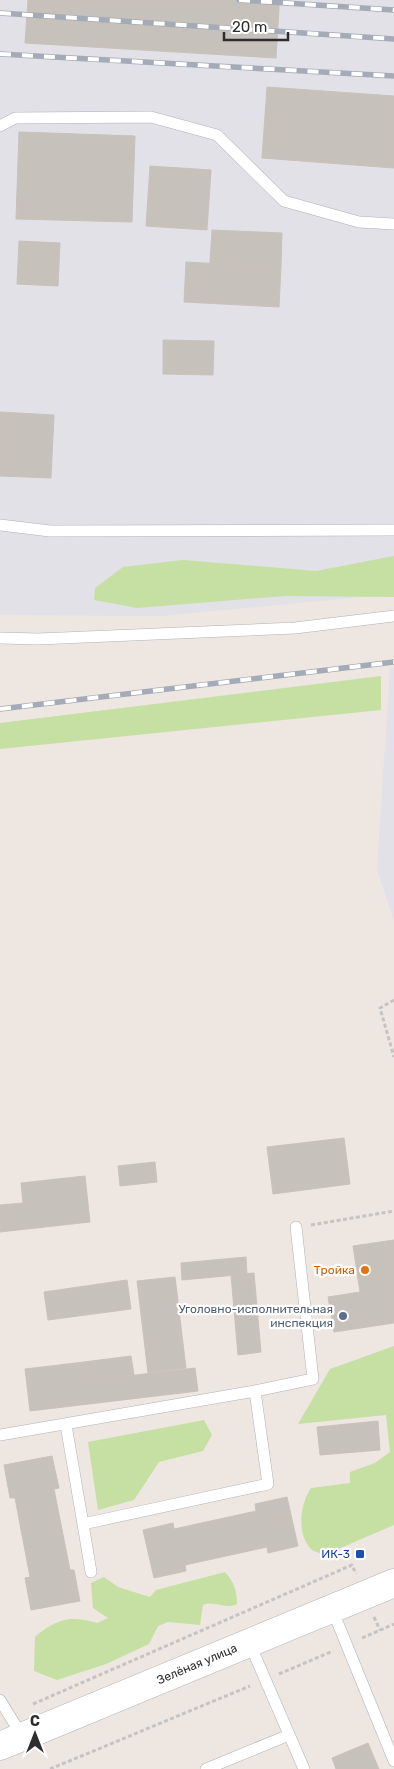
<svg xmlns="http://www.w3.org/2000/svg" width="394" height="1769" viewBox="0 0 394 1769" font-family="Rubik,sans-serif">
  <rect width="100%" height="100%" fill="#eee6e1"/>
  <!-- industrial -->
  <path fill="#e1e1e7" d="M 0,0 L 394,0 L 394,594 L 161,616 L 0,615 Z
    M 390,668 L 394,668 L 394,921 L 377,869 Z"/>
  <!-- green -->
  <path fill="#c5e0a2" d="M 394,556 L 394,597 L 285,596 L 137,608 L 94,600 L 95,588 L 123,567 L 183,560 L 316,571 Z
    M 381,676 L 381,710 L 0,749 L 0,723 Z
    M 394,1346 L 394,1525 L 324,1555 C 321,1553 315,1552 312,1550 C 296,1535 300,1504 311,1488 L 350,1483 L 350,1472 L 375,1463 L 390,1452 L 386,1415 L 298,1424 L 330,1369 Z
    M 204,1420 L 212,1435 L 203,1451 L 159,1462 L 134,1500 L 98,1510 L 88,1442 Z
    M 225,1572 C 234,1582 237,1591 237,1604 C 225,1610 215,1600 203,1605 L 200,1625 L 168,1622 L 158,1626 L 149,1644 L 106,1664 L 57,1680 L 34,1671 L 35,1637 C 56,1619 70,1615 97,1623 L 108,1618 L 93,1608 L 91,1583 L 104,1577 L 118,1587 L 150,1597 L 156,1590 Z"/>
  <!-- building -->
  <path fill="#c7c1bc" stroke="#c9c1bb" d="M 28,0 L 138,0 L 279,9 L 276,58 L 25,43 Z
    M 138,0 L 279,0 L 279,9 Z
    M 267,87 L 394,96 L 394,168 L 262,158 Z
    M 19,132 L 135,136 L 132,222 L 16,219 Z
    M 150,166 L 211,170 L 207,230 L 146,226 Z
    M 212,230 L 282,233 L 281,267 L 210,263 Z
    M 19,241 L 60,243 L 58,286 L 17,284 Z
    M 186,262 L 281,267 L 279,307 L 184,302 Z
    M 163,340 L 214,341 L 213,375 L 163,374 Z
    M 0,412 L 54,415 L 51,478 L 0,476 Z
    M 344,1138 L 350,1184 L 273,1194 L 267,1147 Z
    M 155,1162 L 157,1182 L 120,1186 L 118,1166 Z
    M 85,1176 L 90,1222 L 0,1232 L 0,1205 L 23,1203 L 21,1183 Z
    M 394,1240 L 394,1323 L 334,1332 L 328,1297 L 360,1292 L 353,1246 Z
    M 246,1257 L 247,1274 L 182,1280 L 181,1263 Z
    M 254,1273 L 261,1352 L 238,1355 L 231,1275 Z
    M 175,1277 L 186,1368 L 148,1373 L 137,1281 Z
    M 127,1280 L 131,1309 L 48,1320 L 44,1292 Z
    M 131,1356 L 134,1375 L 86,1381 L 84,1362 Z
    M 84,1362 L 86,1381 L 195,1368 L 198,1391 L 30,1411 L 25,1369 Z
    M 378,1421 L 380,1450 L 320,1455 L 317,1427 Z
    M 52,1456 L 59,1488 L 54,1489 L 70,1570 L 74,1570 L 80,1601 L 31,1610 L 25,1578 L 30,1577 L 15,1498 L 10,1498 L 4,1465 Z
    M 287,1497 L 298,1546 L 268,1553 L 267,1547 L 185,1565 L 186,1571 L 154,1578 L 143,1530 L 173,1523 L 174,1529 L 247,1513 L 256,1511 L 255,1504 Z
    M 368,1743 L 379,1769 L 336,1769 L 332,1758 Z"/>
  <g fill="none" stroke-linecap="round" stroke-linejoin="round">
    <!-- service casing -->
    <g stroke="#aeb2b9" stroke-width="12">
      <path id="service" d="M 0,126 L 15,118 L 151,117 L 217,135 L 284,201 L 359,222 L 394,224
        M 0,525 L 50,531 L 394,530
        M 0,638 L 38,639 L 295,628 L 394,616
        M 66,1425 L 83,1524 L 268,1484 L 255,1391
        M 0,1435 L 255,1391 L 313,1379 L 296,1227
        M 83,1524 L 91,1572
        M 332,1609 L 394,1761
        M 249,1642 L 304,1769
        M 0,1700 L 22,1736
        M 206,1769 L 289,1735"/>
    </g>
    <!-- secondary casing -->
    <g stroke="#aeb2b9" stroke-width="29">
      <path id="secondary" d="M 0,1746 L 394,1583"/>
    </g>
    <!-- path -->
    <path stroke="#c4c4c4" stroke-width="3" stroke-dasharray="4 2.5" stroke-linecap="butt" d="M 394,1000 L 380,1008 L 394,1057
      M 311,1225 L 394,1211
      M 374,1617 L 380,1630
      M 362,1638 L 394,1624
      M 279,1674 L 333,1651
      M 33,1704 L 352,1565 L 356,1574
      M 50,1769 L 250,1686"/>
    <!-- service -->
    <use href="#service" stroke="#fff" stroke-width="11"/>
    <!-- secondary -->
    <use href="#secondary" stroke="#fff" stroke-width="28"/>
    <!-- rail casing -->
    <g stroke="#a4abb6" stroke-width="5.5">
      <path id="rail" d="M 239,0 L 394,10
        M 0,13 L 394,39
        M 0,54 L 394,76
        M 0,709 L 394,662"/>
    </g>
    <!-- rail -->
    <use href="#rail" stroke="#fff" stroke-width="4" stroke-dasharray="11" stroke-linecap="butt"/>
  </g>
  <!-- markers -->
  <circle fill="#e8710a" stroke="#fff" stroke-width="2" cx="365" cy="1270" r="5"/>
  <circle fill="#5c6f8a" stroke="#fff" stroke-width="2" cx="343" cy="1316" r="5"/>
  <rect fill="#1a4fb4" stroke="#fff" stroke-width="2" x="355" y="1549" width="10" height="10" rx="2.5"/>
  <g text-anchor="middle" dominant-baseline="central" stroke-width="4.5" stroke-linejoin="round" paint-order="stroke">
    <!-- food labels -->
    <g font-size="12" fill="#c56008" stroke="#fff" text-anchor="end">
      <text x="355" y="1270">Тройка</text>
    </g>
    <!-- service labels -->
    <g font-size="12" fill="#4e5e75" stroke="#fff" text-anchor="end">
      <text x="333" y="1309">Уголовно-исполнительная<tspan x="333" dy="14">инспекция</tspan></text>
    </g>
    <!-- transit labels -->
    <g font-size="12" fill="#164399" stroke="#fff" text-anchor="end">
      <text x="350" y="1554">ИК-3</text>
    </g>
    <!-- street labels -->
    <g font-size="12" fill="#2e2e2e" stroke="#fff">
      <text transform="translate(197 1664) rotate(-23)">Зелёная улица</text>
    </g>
  </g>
  <!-- north arrow -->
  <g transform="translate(35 1734)" stroke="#ffffff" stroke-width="4" paint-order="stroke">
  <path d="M0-4L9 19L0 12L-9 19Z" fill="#2e2e2e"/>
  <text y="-8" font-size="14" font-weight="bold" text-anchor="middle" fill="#2e2e2e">С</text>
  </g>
  <!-- scale -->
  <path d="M224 32v8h64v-8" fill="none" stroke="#2e2e2e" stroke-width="2.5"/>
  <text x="232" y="32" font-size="15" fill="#2e2e2e" stroke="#ffffff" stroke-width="4" paint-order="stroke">20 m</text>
</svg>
